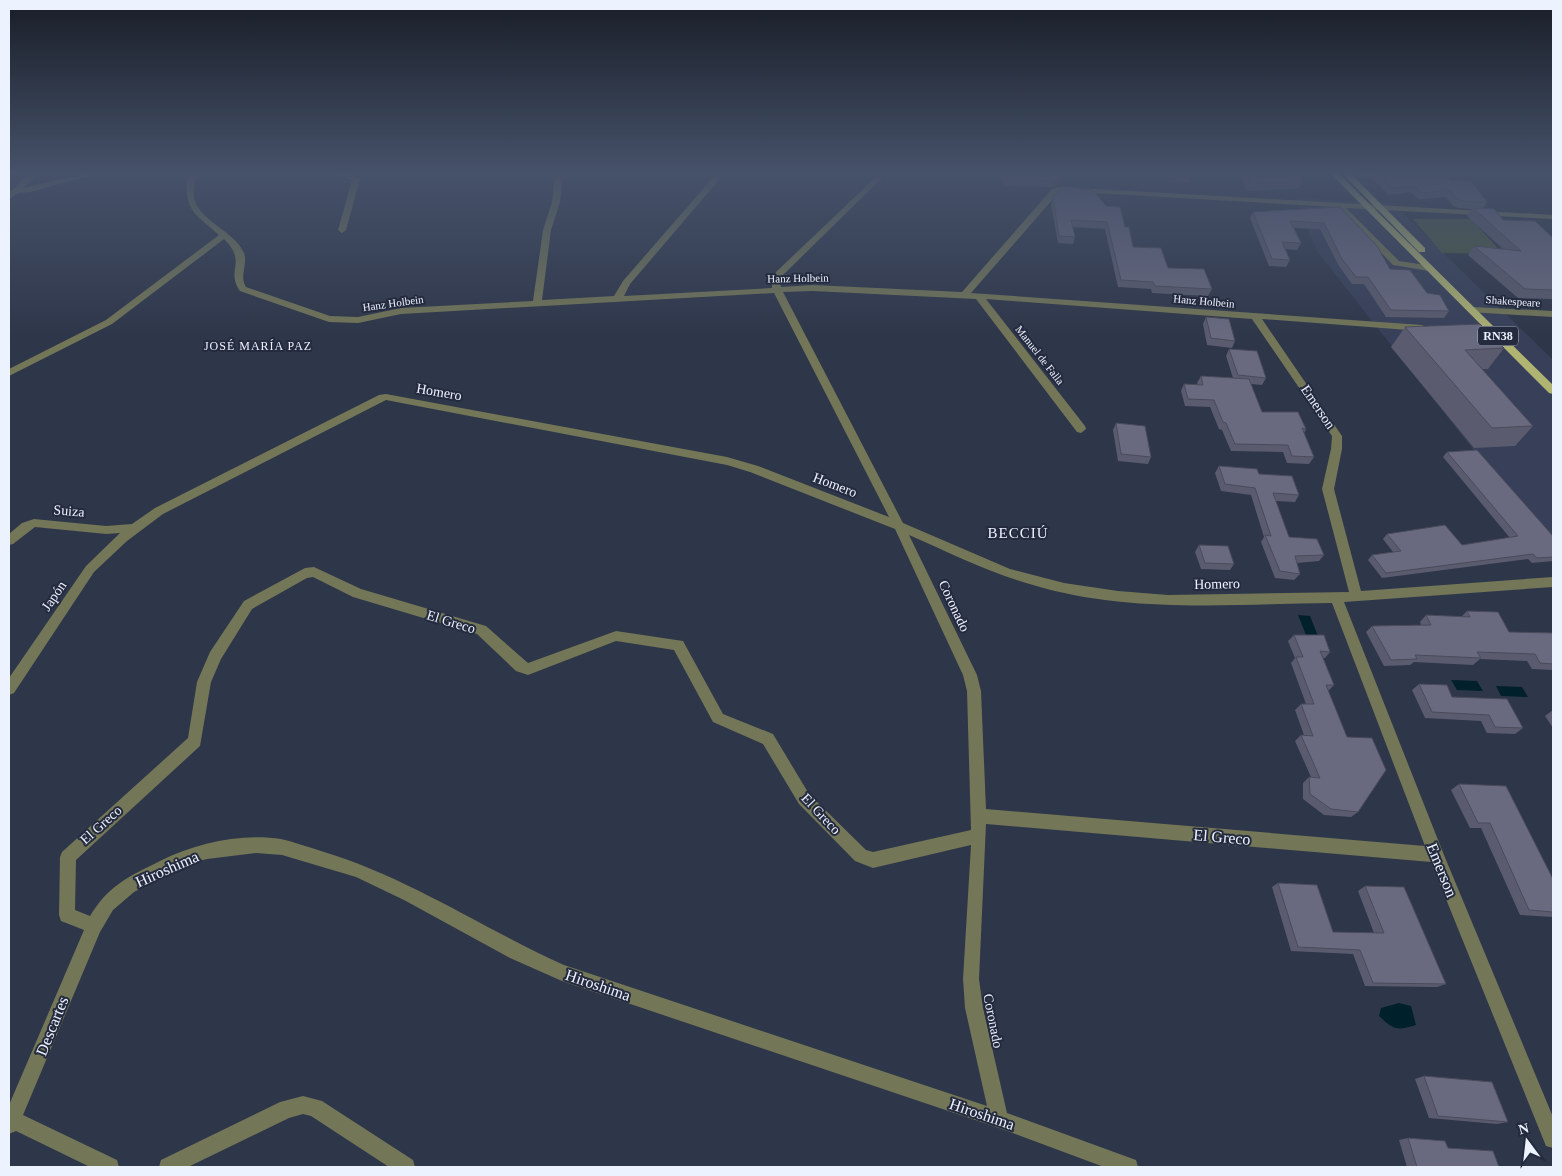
<svg xmlns="http://www.w3.org/2000/svg" width="1562" height="1176" viewBox="0 0 1562 1176" font-family="Georgia,serif">
  <rect width="100%" height="100%" fill="#2e3649"/>
  <!-- built -->
  <path fill="#374058" d="M 1295,198 L 1392,203 L 1553,360 L 1553,551 L 1317,251 Z"/>
  <!-- green -->
  <path fill="#4a5843" d="M 1413,219 L 1471,219 L 1503,254 L 1442,253 Z"/>
  <!-- water -->
  <path fill="#00202b" d="M 1298,615 L 1310,616 L 1318,636 L 1306,635 Z
    M 1451,680 L 1477,681 L 1483,691 L 1457,690 Z
    M 1496,686 L 1522,687 L 1528,697 L 1501,696 Z
    M 1399,1003 L 1411,1006 L 1416,1025 C 1396,1031 1394,1030 1379,1016 L 1381,1008 Z"/>
  <g fill="none" stroke-linecap="round" stroke-linejoin="round">
    <!-- minor -->
    <path fill="#737657" fill-rule="evenodd" d="M 29,174 L 38,174 L 23,188 L 84,174 L 97,174 L 30,192 L 18,193 L 9,199 L 9,193 Z
      M 188,174 L 196,174 C 195,182 192,193 195,201 C 201,221 235,232 244,253 C 248,265 239,276 246,287 L 330,316 L 358,317 L 401,308 L 533,301 L 543,230 L 552,202 L 555,174 L 563,174 L 560,202 L 551,230 L 542,300 L 614,296 L 623,281 L 716,174 L 724,174 L 630,284 L 624,296 L 772,288 L 772,281 L 776,272 L 878,175 L 881,175 L 881,179 L 783,275 L 780,281 L 781,287 L 813,285 L 962,292 L 1052,189 L 1059,187 L 1553,215 L 1553,219 L 1346,208 L 1399,261 L 1432,266 L 1433,268 L 1429,271 L 1393,265 L 1337,207 L 1060,191 L 971,293 L 1422,325 L 1427,328 L 1422,331 L 1262,319 L 1342,436 L 1342,449 L 1334,489 L 1361,591 L 1553,577 L 1553,587 L 1344,602 L 1444,855 L 1553,1117 L 1553,1148 L 1546,1146 L 1431,862 L 986,824 L 979,979 L 983,1008 L 1007,1113 L 1136,1160 L 1138,1167 L 1104,1167 L 999,1128 L 562,981 L 510,958 L 404,900 L 356,877 L 282,855 L 256,853 L 207,859 L 187,864 L 134,892 L 113,910 L 100,932 L 23,1115 L 117,1160 L 119,1167 L 90,1167 L 16,1131 L 9,1134 L 9,1105 L 84,930 L 61,921 L 59,915 L 60,857 L 62,852 L 188,738 L 197,682 L 210,652 L 244,601 L 305,568 L 314,567 L 361,589 L 486,626 L 528,663 L 616,631 L 683,641 L 723,714 L 773,734 L 809,794 L 866,850 L 873,852 L 971,830 L 967,691 L 963,675 L 895,529 L 750,472 L 727,465 L 386,400 L 163,514 L 127,541 L 94,572 L 14,693 L 9,695 L 9,678 L 86,566 L 120,533 L 106,534 L 35,527 L 13,544 L 9,545 L 9,534 L 22,523 L 34,519 L 106,526 L 132,524 L 155,508 L 379,395 L 386,394 L 727,457 L 758,466 L 889,517 L 774,293 L 401,314 L 358,323 L 329,322 L 240,291 C 225,270 248,263 224,239 L 112,324 L 9,376 L 9,369 L 106,320 L 219,235 C 194,213 183,210 188,174 ZM 813,291 L 976,299 L 1077,432 L 1081,433 L 1086,429 L 1085,426 L 986,299 L 1252,319 L 1332,436 L 1331,449 L 1322,489 L 1349,592 L 1168,595 L 1118,591 L 1064,583 L 1010,569 L 903,523 L 783,292 ZM 909,535 C 950,553 990,573 1033,585 C 1129,614 1233,604 1332,603 L 1425,846 L 986,809 L 981,691 L 977,675 ZM 313,577 L 353,597 L 477,634 L 516,671 L 528,675 L 616,641 L 674,650 L 713,722 L 763,744 L 799,804 L 855,861 L 873,868 L 971,845 L 963,979 L 965,1008 L 987,1106 L 564,965 C 482,928 408,877 321,851 C 308,847 294,842 281,839 C 241,833 196,843 160,861 C 128,877 109,885 90,916 L 75,910 L 76,860 L 200,746 L 211,682 L 221,659 L 252,609 L 307,578 Z
      M 329,174 L 351,174 L 360,179 L 346,230 L 342,233 L 338,230 L 352,180 Z
      M 1353,174 L 1382,174 L 1393,177 L 1389,179 L 1357,176 Z
      M 1444,174 L 1454,174 C 1446,180 1434,183 1425,178 Z
      M 1472,307 L 1553,311 L 1553,317 L 1469,312 L 1469,308 Z
      M 303,1096 L 322,1101 L 413,1160 L 415,1167 L 389,1167 L 311,1116 L 303,1114 L 289,1118 L 188,1167 L 159,1167 L 161,1160 L 280,1102 Z"/>
    <!-- major -->
    <path fill="#afb473" fill-rule="evenodd" d="M 1331,174 L 1339,174 L 1553,385 L 1553,394 L 1549,393 Z
      M 1343,174 L 1351,174 L 1425,248 L 1425,252 L 1419,252 Z"/>
  </g>
  <!-- wall -->
  <path fill="#5a5b6e" d="M 999,174 L 1061,174 L 1059,185 L 1051,187 L 1006,186 L 1000,180 Z
    M 1170,174 L 1192,174 L 1188,183 L 1168,182 Z
    M 1240,174 L 1297,174 L 1302,181 L 1299,188 L 1247,191 Z
    M 1375,174 L 1416,174 L 1450,180 L 1487,202 L 1483,208 L 1503,220 L 1553,238 L 1553,299 L 1518,298 L 1468,255 L 1474,246 L 1503,249 L 1467,216 L 1472,209 L 1458,208 L 1452,205 L 1446,197 L 1419,199 L 1410,192 L 1389,195 L 1373,179 Z
    M 1053,197 L 1106,206 L 1125,227 L 1133,247 L 1168,268 L 1212,289 L 1208,296 L 1152,293 L 1151,289 L 1118,287 L 1105,229 L 1073,227 L 1075,237 L 1073,244 L 1058,243 L 1051,204 Z
    M 1340,207 L 1390,269 L 1427,293 L 1449,311 L 1444,318 L 1386,317 L 1364,284 L 1352,284 L 1339,266 L 1320,229 L 1294,228 L 1301,243 L 1297,250 L 1285,249 L 1290,260 L 1286,267 L 1269,266 L 1250,218 L 1253,212 Z
    M 1206,317 L 1235,341 L 1232,348 L 1207,345 L 1203,324 Z
    M 1405,327 L 1504,348 L 1488,369 L 1481,369 L 1533,426 L 1515,446 L 1474,448 L 1391,347 Z
    M 1229,349 L 1266,378 L 1262,385 L 1251,384 L 1262,412 L 1306,429 L 1304,433 L 1314,457 L 1309,464 L 1287,463 L 1283,452 L 1231,451 L 1222,430 L 1219,429 L 1210,407 L 1185,406 L 1181,391 L 1184,384 L 1198,385 L 1197,383 L 1201,376 L 1233,378 L 1226,356 Z
    M 1116,423 L 1151,457 L 1148,464 L 1118,461 L 1113,430 Z
    M 1447,452 L 1553,536 L 1553,561 L 1532,563 L 1528,559 L 1382,578 L 1368,560 L 1372,555 L 1393,552 L 1383,539 L 1387,534 L 1462,545 L 1510,538 L 1443,457 Z
    M 1219,466 L 1259,474 L 1299,495 L 1295,502 L 1276,501 L 1289,537 L 1324,555 L 1319,561 L 1297,563 L 1300,574 L 1294,580 L 1275,578 L 1261,542 L 1264,537 L 1251,495 L 1221,491 L 1215,473 Z
    M 1199,545 L 1234,564 L 1230,570 L 1201,569 L 1195,552 Z
    M 1467,611 L 1509,632 L 1553,633 L 1553,670 L 1532,669 L 1527,661 L 1480,659 L 1473,665 L 1414,662 L 1410,665 L 1384,666 L 1366,632 L 1372,626 L 1421,625 L 1420,622 L 1426,615 L 1461,617 Z
    M 1294,635 L 1330,652 L 1325,658 L 1323,658 L 1334,685 L 1328,691 L 1358,812 L 1351,817 L 1324,815 L 1303,799 L 1303,783 L 1309,777 L 1311,777 L 1295,741 L 1301,735 L 1304,735 L 1295,710 L 1301,704 L 1306,704 L 1291,663 L 1295,658 L 1288,641 Z
    M 1419,684 L 1452,697 L 1523,728 L 1515,734 L 1487,733 L 1481,721 L 1425,718 L 1412,690 Z
    M 1553,710 L 1553,728 L 1545,716 Z
    M 1459,784 L 1553,879 L 1553,917 L 1520,915 L 1481,828 L 1470,828 L 1451,790 Z
    M 1278,883 L 1333,932 L 1374,933 L 1358,891 L 1365,886 L 1446,984 L 1437,987 L 1365,986 L 1353,954 L 1291,951 L 1272,887 Z
    M 1424,1076 L 1508,1122 L 1497,1124 L 1429,1118 L 1415,1079 Z
    M 1408,1138 L 1448,1148 L 1499,1167 L 1407,1167 L 1399,1140 Z"/>
  <!-- shaded-wall -->
  <path fill="#4a4a5a" d="M 1061,178 L 1059,185 L 1051,187 L 1053,181 Z"/>
  <!-- building -->
  <path fill="#696a80" stroke="#4a4a5a" d="M 1002,174 L 1061,174 L 1061,178 L 1053,181 L 1008,179 Z
    M 1171,174 L 1192,174 L 1191,177 L 1170,175 Z
    M 1246,174 L 1297,174 L 1302,181 L 1250,184 Z
    M 1378,174 L 1416,174 L 1438,175 L 1444,174 L 1450,180 L 1472,182 L 1487,202 L 1462,201 L 1457,198 L 1450,190 L 1423,193 L 1414,186 L 1393,188 Z
    M 1063,186 L 1093,190 L 1106,206 L 1120,207 L 1125,227 L 1129,227 L 1133,247 L 1161,248 L 1168,268 L 1204,269 L 1212,289 L 1155,286 L 1153,282 L 1121,280 L 1107,222 L 1071,220 L 1075,237 L 1059,236 L 1053,197 Z
    M 1340,207 L 1377,246 L 1390,269 L 1410,270 L 1427,293 L 1440,295 L 1449,311 L 1391,310 L 1368,277 L 1356,277 L 1342,259 L 1324,223 L 1290,221 L 1301,243 L 1282,242 L 1290,260 L 1272,259 L 1253,212 Z
    M 1473,208 L 1494,209 L 1503,220 L 1535,221 L 1553,238 L 1553,290 L 1525,289 L 1474,246 L 1521,251 Z
    M 1206,317 L 1229,319 L 1235,341 L 1211,338 Z
    M 1480,324 L 1504,348 L 1465,350 L 1533,426 L 1492,428 L 1405,327 Z
    M 1229,349 L 1257,351 L 1266,378 L 1238,375 Z
    M 1201,376 L 1249,379 L 1262,412 L 1298,412 L 1306,429 L 1302,428 L 1314,457 L 1292,456 L 1288,445 L 1235,444 L 1226,423 L 1223,422 L 1214,400 L 1188,399 L 1184,384 L 1203,385 Z
    M 1116,423 L 1145,426 L 1151,457 L 1121,454 Z
    M 1477,450 L 1553,536 L 1553,557 L 1537,558 L 1533,554 L 1386,573 L 1372,555 L 1401,551 L 1387,534 L 1445,525 L 1462,545 L 1518,536 L 1447,452 Z
    M 1219,466 L 1257,469 L 1259,474 L 1292,476 L 1299,495 L 1273,493 L 1289,537 L 1317,539 L 1324,555 L 1295,556 L 1300,574 L 1280,571 L 1265,535 L 1271,536 L 1255,488 L 1225,484 Z
    M 1199,545 L 1228,546 L 1234,564 L 1205,563 Z
    M 1467,611 L 1498,612 L 1509,632 L 1553,633 L 1553,664 L 1540,663 L 1535,654 L 1477,652 L 1481,658 L 1415,655 L 1417,659 L 1391,660 L 1372,626 L 1431,625 L 1426,615 L 1470,617 Z
    M 1294,635 L 1324,635 L 1330,652 L 1320,651 L 1334,685 L 1326,685 L 1347,737 L 1372,738 L 1386,770 L 1358,812 L 1331,809 L 1310,794 L 1309,777 L 1320,778 L 1301,735 L 1313,736 L 1301,704 L 1314,704 L 1296,657 L 1303,657 Z
    M 1419,684 L 1447,685 L 1452,697 L 1507,699 L 1523,728 L 1495,727 L 1489,715 L 1432,712 Z
    M 1459,784 L 1506,786 L 1553,879 L 1553,912 L 1529,910 L 1490,823 L 1478,823 Z
    M 1278,883 L 1317,885 L 1333,932 L 1384,933 L 1365,886 L 1404,887 L 1446,984 L 1373,983 L 1360,950 L 1298,947 Z
    M 1424,1076 L 1492,1082 L 1508,1122 L 1438,1116 Z
    M 1408,1138 L 1445,1141 L 1448,1148 L 1493,1151 L 1499,1167 L 1417,1167 Z"/>
  <!-- sky -->
  <linearGradient id="sky" x2="0" y2="1"><stop stop-color="#191e28"/><stop offset="0.51" stop-color="#46526a"/><stop offset="1" stop-color="#46526a" stop-opacity="0"/></linearGradient>
  <rect width="1562" height="339" fill="url(#sky)"/>
  <g text-anchor="middle" dominant-baseline="central" stroke-width="4" stroke-linejoin="round" paint-order="stroke">
    <!-- far-street labels -->
    <g font-size="11" fill="#edf2ff" stroke="#242b3e">
      <text transform="translate(798 278) rotate(-1)">Hanz Holbein</text>
      <text transform="translate(1204 301) rotate(5)">Hanz Holbein</text>
      <text transform="translate(1513 301) rotate(4)">Shakespeare</text>
      <text transform="translate(393 303) rotate(-8)">Hanz Holbein</text>
      <text transform="translate(1040 355) rotate(52)">Manuel de Falla</text>
    </g>
    <!-- shield labels -->
    <rect fill="#242b3e" stroke="#b1b6c5" stroke-width="1" x="1478" y="326.5" width="40" height="19" rx="4"/>
    <g font-size="12" font-weight="bold" fill="#edf2ff">
      <text x="1498" y="336">RN38</text>
    </g>
    <!-- far-neighbourhood labels -->
    <g font-size="12" letter-spacing="1" fill="#edf2ff" stroke="#242b3e">
      <text x="258" y="346">JOSÉ MARÍA PAZ</text>
    </g>
    <!-- street labels -->
    <g font-size="14" fill="#edf2ff" stroke="#242b3e">
      <text transform="translate(439 392) rotate(10)">Homero</text>
      <text transform="translate(1318 407) rotate(56)">Emerson</text>
      <text transform="translate(835 485) rotate(21)">Homero</text>
      <text transform="translate(69 511) rotate(5)">Suiza</text>
      <text transform="translate(1217 584) rotate(-1)">Homero</text>
      <text transform="translate(54 596) rotate(-56)">Japón</text>
      <text transform="translate(954 606) rotate(65)">Coronado</text>
      <text transform="translate(451 622) rotate(17)">El Greco</text>
      <text transform="translate(821 814) rotate(47)">El Greco</text>
      <text transform="translate(101 825) rotate(-42)">El Greco</text>
      <text transform="translate(993 1021) rotate(79)">Coronado</text>
    </g>
    <!-- neighbourhood labels -->
    <g font-size="15" letter-spacing="1" fill="#edf2ff" stroke="#242b3e">
      <text x="1018" y="533">BECCIÚ</text>
    </g>
    <!-- near-street labels -->
    <g font-size="16" fill="#edf2ff" stroke="#242b3e">
      <text transform="translate(1222 837) rotate(5)">El Greco</text>
      <text transform="translate(167 869) rotate(-24)">Hiroshima</text>
      <text transform="translate(1442 870) rotate(68)">Emerson</text>
      <text transform="translate(598 985) rotate(19)">Hiroshima</text>
      <text transform="translate(52 1026) rotate(-68)">Descartes</text>
      <text transform="translate(982 1114) rotate(19)">Hiroshima</text>
    </g>
  </g>
  <!-- border -->
  <rect width="1562" height="1176" fill="none" stroke="#edf2ff" stroke-width="20"/>
  <!-- north arrow -->
  <g transform="translate(1527 1141) rotate(345)" stroke="#242b3e" stroke-width="4" paint-order="stroke">
  <path d="M0-4L9 19L0 12L-9 19Z" fill="#edf2ff"/>
  <text y="-8" font-size="14" font-weight="bold" text-anchor="middle" fill="#edf2ff">N</text>
  </g>
</svg>
